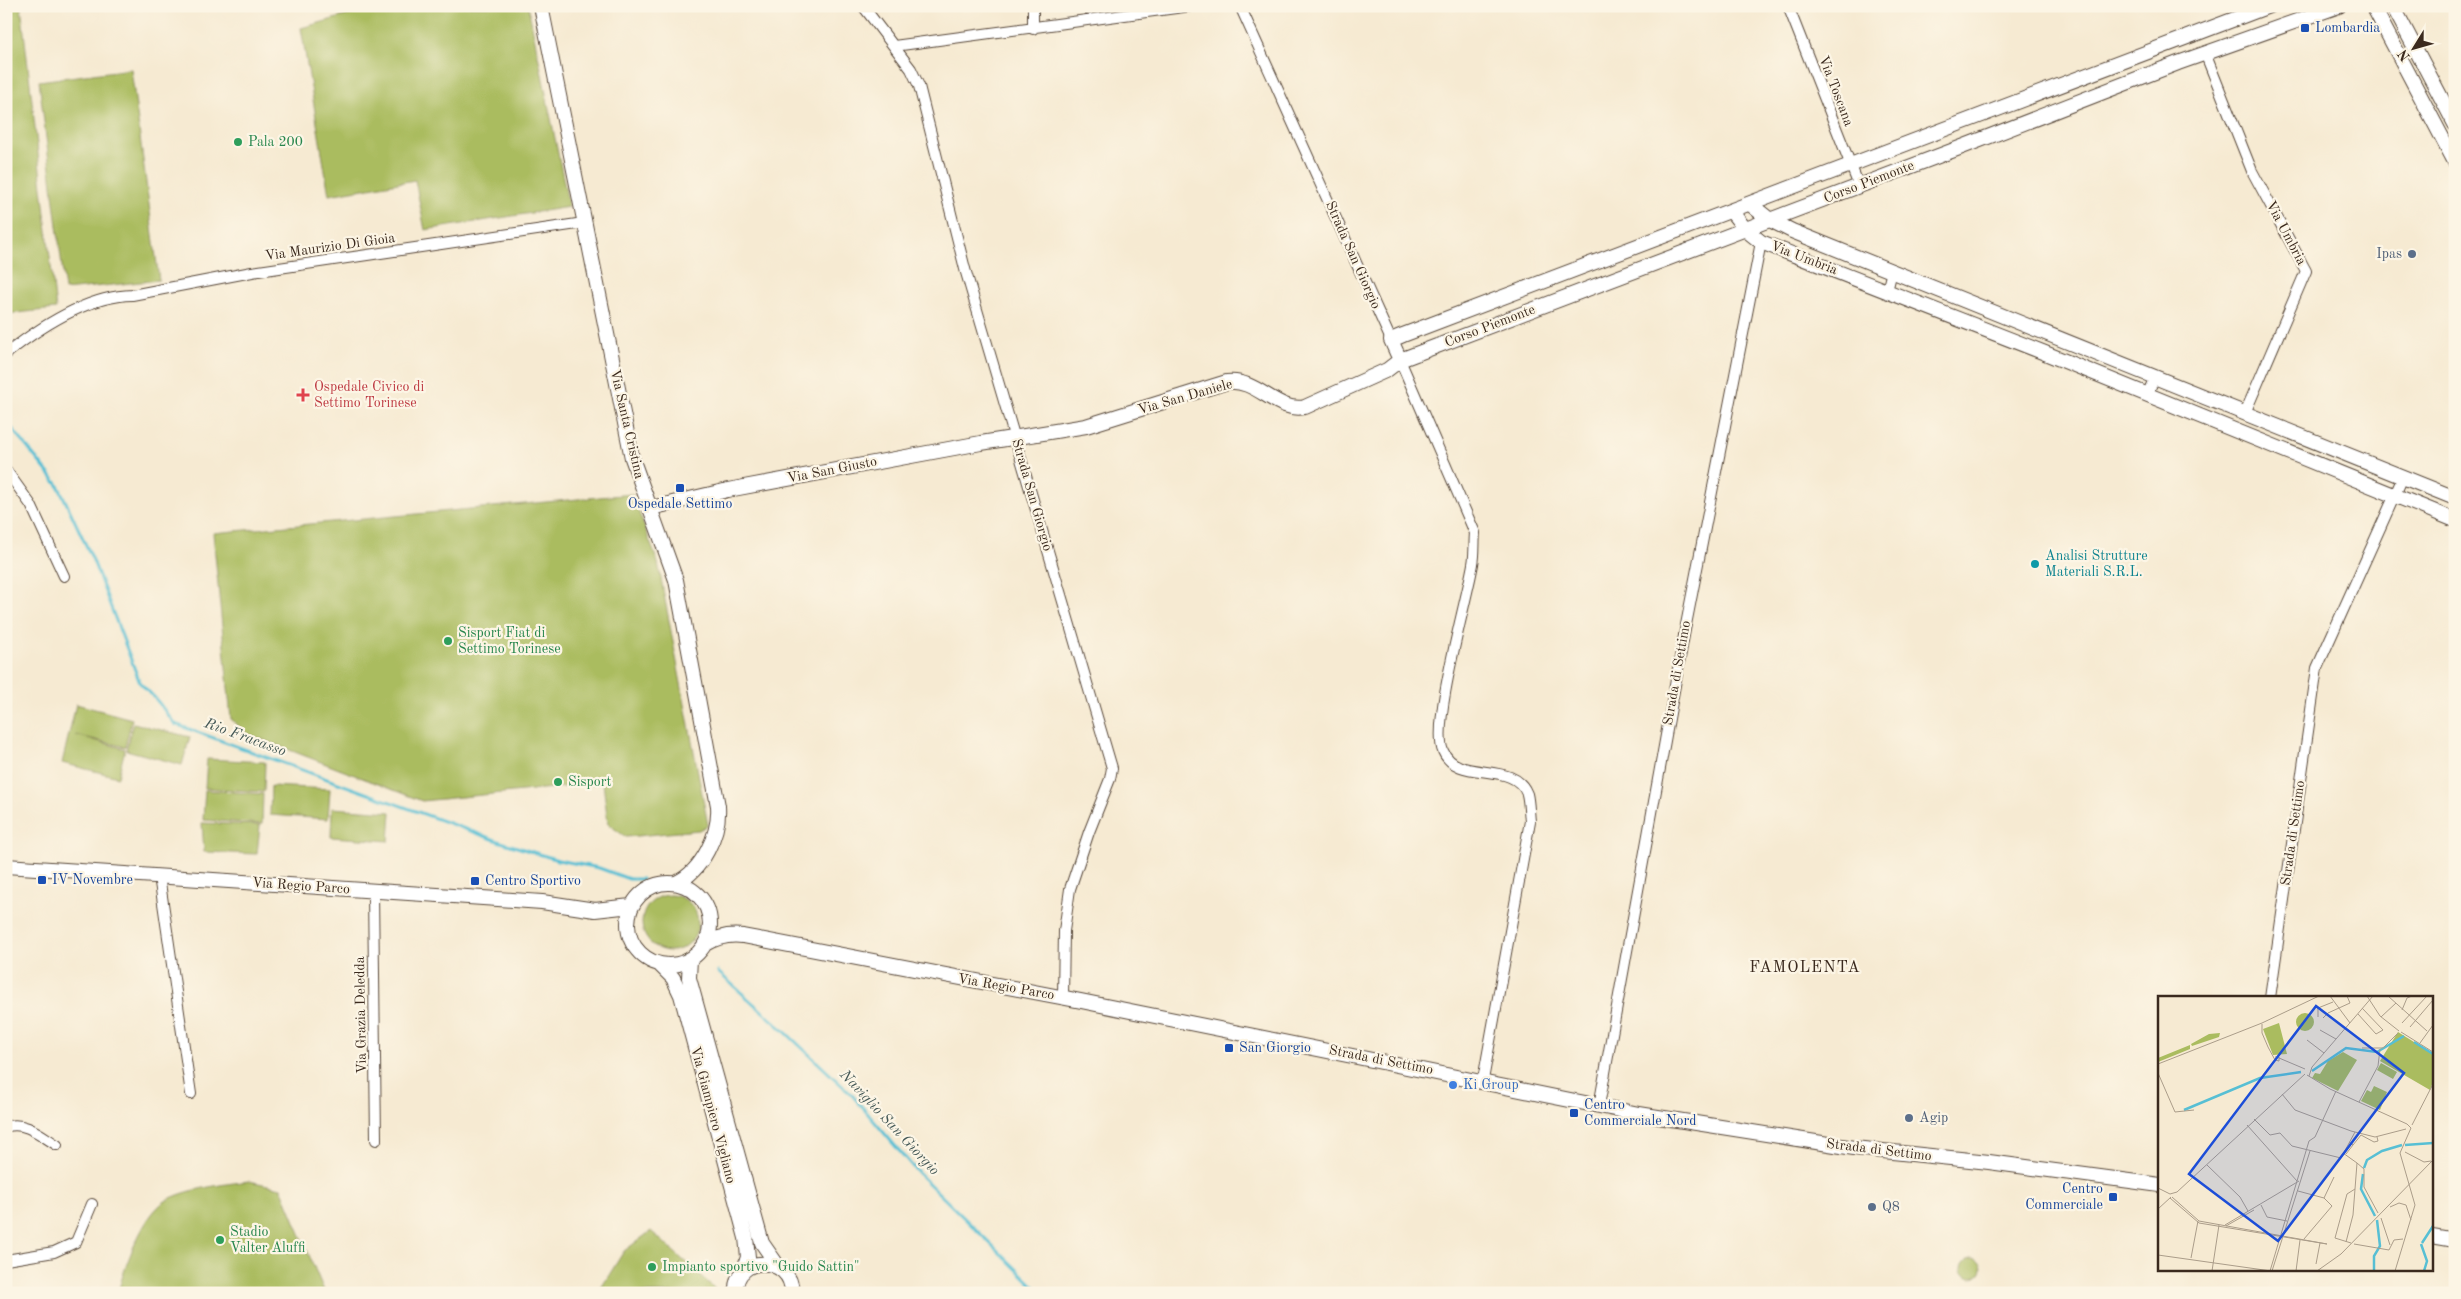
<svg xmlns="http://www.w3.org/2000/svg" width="2461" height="1299" viewBox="0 0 2461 1299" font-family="'Old Standard TT',serif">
  <rect width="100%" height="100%" fill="#fcf5e5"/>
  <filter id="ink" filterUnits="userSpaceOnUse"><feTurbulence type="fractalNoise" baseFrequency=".02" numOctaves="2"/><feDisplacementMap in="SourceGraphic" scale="10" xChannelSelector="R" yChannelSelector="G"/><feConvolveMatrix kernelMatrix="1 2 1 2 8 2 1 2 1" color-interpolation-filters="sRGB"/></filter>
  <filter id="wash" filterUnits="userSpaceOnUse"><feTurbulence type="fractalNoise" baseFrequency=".0096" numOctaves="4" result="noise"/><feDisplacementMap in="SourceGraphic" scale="20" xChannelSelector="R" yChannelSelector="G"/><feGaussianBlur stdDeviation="1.12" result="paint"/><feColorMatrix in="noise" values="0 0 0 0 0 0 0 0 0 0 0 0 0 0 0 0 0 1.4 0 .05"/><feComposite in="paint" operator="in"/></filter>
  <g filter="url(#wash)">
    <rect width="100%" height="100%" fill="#f6ead2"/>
    <!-- green -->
    <path fill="#aabc5f" stroke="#72733e" d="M 6,6 L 21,6 L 56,309 L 6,314 Z
      M 381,6 L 528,6 L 569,207 L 425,230 L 415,180 L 329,195 L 301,28 Z
      M 131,69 L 159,280 L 65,290 L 39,81 Z
      M 632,494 L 658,563 L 708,825 L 699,830 L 626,837 L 608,824 L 603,783 L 422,801 L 248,734 L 231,719 L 213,533 Z
      M 76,704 L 132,719 L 125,747 L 76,735 L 125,749 L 118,777 L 62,763 Z
      M 133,723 L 190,737 L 182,765 L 126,750 Z
      M 207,759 L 265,762 L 264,792 L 205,788 Z
      M 271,786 L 330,789 L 328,819 L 270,815 Z
      M 205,790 L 263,794 L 262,824 L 203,820 Z
      M 332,808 L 391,812 L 389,841 L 331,837 Z
      M 202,823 L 260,825 L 257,854 L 204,852 Z
      M642 923a28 28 0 1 1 56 0a28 28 0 1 1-56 0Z
      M 249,1181 L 281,1188 L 325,1293 L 118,1293 C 124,1268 142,1217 164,1202 C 183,1189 226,1184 249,1181 Z
      M 651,1231 L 714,1288 L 718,1293 L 598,1293 L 624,1251 Z
      M1962 1268a10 10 0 1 1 20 0a10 10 0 1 1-20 0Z"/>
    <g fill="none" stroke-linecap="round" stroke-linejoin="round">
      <!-- stream -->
      <path stroke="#57bfd4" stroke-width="3" d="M 6,421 L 58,485 L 92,558 L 140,683 L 155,698 L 175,724 L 501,842 L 558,860 L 599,868 L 629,879 L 642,879
        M 718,972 L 780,1027 L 852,1095 L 918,1173 L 1041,1293"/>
    </g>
  </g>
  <g filter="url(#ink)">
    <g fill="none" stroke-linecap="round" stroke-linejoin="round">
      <!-- street casing -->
      <g stroke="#574739" stroke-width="12">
        <path id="street" d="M 863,6 L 911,69 L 919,86 L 965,269 L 1112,768 L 1110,779 L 1089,832 L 1070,889 L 1064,931 L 1063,997
          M 1240,6 L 1391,340
          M 1788,6 L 1859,186
          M 1033,29 L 1033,6
          M 894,46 L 1191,6
          M 2205,53 L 2252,171 L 2306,271 L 2245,413
          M 1887,291 L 1892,271
          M 6,354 C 40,327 88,296 132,295 L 252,272 L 584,223
          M 1400,360 L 1475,533 C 1474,543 1475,554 1473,564 C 1467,600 1431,724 1443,751 C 1457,784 1514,759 1527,794 C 1529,802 1529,813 1530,821 L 1483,1080
          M 2147,395 L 2155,377
          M 6,470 L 31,505 L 64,576
          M 159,876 L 191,1094
          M 373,891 L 376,1140
          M 2270,998 L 2317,668 L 2403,477
          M 1599,1106 L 1685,630 L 1761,242
          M 6,1127 C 24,1120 42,1136 57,1145
          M 6,1260 L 54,1252 L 76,1242 L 92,1204"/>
      </g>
      <!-- secondary casing -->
      <g stroke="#574739" stroke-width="16">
        <path id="secondary" d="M 541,6 L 632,458 L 676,580 L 718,806 C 720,834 702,871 676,883
          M 2373,6 L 2455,162
          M 2393,6 L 2455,124
          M 1750,204 L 1770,220 L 1792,231 L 2455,498
          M 1731,211 L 1746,230 L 1761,242 L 2045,353 L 2455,520
          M 1400,360 L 1391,340 L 1403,335 L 2269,6
          M 651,508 L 728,490 L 981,443 L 1086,426 L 1227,382 C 1257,378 1276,413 1305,407 L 1387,370 L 1400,360 L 1962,147 L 2178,63 L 2339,6
          M 6,866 L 542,902 L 595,910 L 631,906
          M628 924a41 41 0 1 1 82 0a41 41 0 1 1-82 0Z
          M 705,944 C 717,937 729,934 743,936 L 1081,1001 L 1639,1114 L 1854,1148 L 1989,1162 L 2160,1185
          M 690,959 L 689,978 L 762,1243 L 778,1266
          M 660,965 L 673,978 L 681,995 L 746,1238 L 748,1257 L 743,1272
          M 2432,1236 L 2455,1240
          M 736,1293 C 733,1254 792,1254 792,1293"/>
      </g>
      <!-- street -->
      <use href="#street" stroke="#fff" stroke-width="10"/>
      <!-- secondary -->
      <use href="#secondary" stroke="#fff" stroke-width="14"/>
    </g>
  </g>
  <!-- markers -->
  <g fill="#1a4fb4" stroke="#fcf5e5" stroke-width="2">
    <rect x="2300" y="23" width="10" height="10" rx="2.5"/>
    <rect x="675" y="483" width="10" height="10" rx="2.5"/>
    <rect x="37" y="875" width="10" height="10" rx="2.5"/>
    <rect x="470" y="876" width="10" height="10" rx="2.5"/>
    <rect x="1224" y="1043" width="10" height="10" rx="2.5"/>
    <rect x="1569" y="1108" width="10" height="10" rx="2.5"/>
    <rect x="2108" y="1192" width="10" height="10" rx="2.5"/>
  </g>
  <g fill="#2e9e5b" stroke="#fcf5e5" stroke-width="2">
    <circle cx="238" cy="142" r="5"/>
    <circle cx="448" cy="641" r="5"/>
    <circle cx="558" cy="782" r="5"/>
    <circle cx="220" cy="1240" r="5"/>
    <circle cx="652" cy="1267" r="5"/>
  </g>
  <g fill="#5c6f8a" stroke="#fcf5e5" stroke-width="2">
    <circle cx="2412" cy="254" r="5"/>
    <circle cx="1909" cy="1118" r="5"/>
    <circle cx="1872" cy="1207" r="5"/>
  </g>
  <path fill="#e0444e" stroke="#fcf5e5" stroke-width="2" d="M300.5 387.5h5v5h5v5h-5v5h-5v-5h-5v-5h5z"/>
  <circle fill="#0f9aa8" stroke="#fcf5e5" stroke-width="2" cx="2035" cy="564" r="5"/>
  <circle fill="#3f7fe0" stroke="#fcf5e5" stroke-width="2" cx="1453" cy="1085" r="5"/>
  <g text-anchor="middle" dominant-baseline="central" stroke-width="4.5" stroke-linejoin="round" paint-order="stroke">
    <!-- transit labels -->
    <g font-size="14" fill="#164399" stroke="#fcf5e5" text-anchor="start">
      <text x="2315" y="28">Lombardia</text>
      <text x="680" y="504" text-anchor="middle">Ospedale Settimo</text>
      <text x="52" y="880">IV Novembre</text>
      <text x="485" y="881">Centro Sportivo</text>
      <text x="1239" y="1048">San Giorgio</text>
      <text x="1584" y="1105">Centro<tspan x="1584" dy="16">Commerciale Nord</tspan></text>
      <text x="2103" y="1189" text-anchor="end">Centro<tspan x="2103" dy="16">Commerciale</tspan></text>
    </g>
    <!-- street labels -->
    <g font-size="14" fill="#3b2a1e" stroke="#fcf5e5">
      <text transform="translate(1836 91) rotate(69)">Via Toscana</text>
      <text transform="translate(1869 182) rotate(-21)">Corso Piemonte</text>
      <text transform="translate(2286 233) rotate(62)">Via Umbria</text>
      <text transform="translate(330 247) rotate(-8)">Via Maurizio Di Gioia</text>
      <text transform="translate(1353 255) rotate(66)">Strada San Giorgio</text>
      <text transform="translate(1804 258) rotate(21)">Via Umbria</text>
      <text transform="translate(1490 326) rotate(-21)">Corso Piemonte</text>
      <text transform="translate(1185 397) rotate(-16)">Via San Daniele</text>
      <text transform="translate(627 424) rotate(77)">Via Santa Cristina</text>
      <text transform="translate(832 470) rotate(-11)">Via San Giusto</text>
      <text transform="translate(1032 495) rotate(74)">Strada San Giorgio</text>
      <text transform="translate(1677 673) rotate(-80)">Strada di Settimo</text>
      <text transform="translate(2293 833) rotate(-82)">Strada di Settimo</text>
      <text transform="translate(301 886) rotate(4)">Via Regio Parco</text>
      <text transform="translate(1006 987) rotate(10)">Via Regio Parco</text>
      <text transform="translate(361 1015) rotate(-91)">Via Grazia Deledda</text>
      <text transform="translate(1381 1060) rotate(11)">Strada di Settimo</text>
      <text transform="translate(713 1115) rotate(75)">Via Giampiero Vigliano</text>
      <text transform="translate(1879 1150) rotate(7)">Strada di Settimo</text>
    </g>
    <!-- leisure labels -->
    <g font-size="14" fill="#27864d" stroke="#fcf5e5" text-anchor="start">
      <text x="248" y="142">Pala 200</text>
      <text x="458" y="633">Sisport Fiat di<tspan x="458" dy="16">Settimo Torinese</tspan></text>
      <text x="568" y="782">Sisport</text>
      <text x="230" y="1232">Stadio<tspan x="230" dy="16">Valter Aluffi</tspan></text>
      <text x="662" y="1267">Impianto sportivo "Guido Sattin"</text>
    </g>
    <!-- service labels -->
    <g font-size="14" fill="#4e5e75" stroke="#fcf5e5" text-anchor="start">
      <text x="2402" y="254" text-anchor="end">Ipas</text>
      <text x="1919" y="1118">Agip</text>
      <text x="1882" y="1207">Q8</text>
    </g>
    <!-- health labels -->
    <g font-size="14" fill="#be3a42" stroke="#fcf5e5" text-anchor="start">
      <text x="314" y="387">Ospedale Civico di<tspan x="314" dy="16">Settimo Torinese</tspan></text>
    </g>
    <!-- culture labels -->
    <g font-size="14" fill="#0d838f" stroke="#fcf5e5" text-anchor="start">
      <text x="2045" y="556">Analisi Strutture<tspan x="2045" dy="16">Materiali S.R.L.</tspan></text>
    </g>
    <!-- shop labels -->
    <g font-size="14" fill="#366cbe" stroke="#fcf5e5" text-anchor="start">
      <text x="1463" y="1085">Ki Group</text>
    </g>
    <!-- water labels -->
    <g font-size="15" font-style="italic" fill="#435755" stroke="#fcf5e5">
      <text transform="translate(245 738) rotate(20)">Rio Fracasso</text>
      <text transform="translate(889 1123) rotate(47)">Naviglio San Giorgio</text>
    </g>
    <!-- quarter labels -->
    <g font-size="16" letter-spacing="1" fill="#3b2a1e" stroke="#fcf5e5">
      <text x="1805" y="968">FAMOLENTA</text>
    </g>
  </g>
  <!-- overview -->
  <g transform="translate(2158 996)">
    <rect width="275" height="275" fill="#f6ead2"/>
    <path d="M138 26a9 9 0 1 1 18 0a9 9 0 1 1-18 0ZM 121,27 L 129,58 L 115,59 L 105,33 ZM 240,36 L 275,58 L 275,86 L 272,94 L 222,65 ZM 62,37 L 61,41 L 34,50 L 33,48 L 51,38 ZM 32,49 L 32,53 L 0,66 L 0,62 ZM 185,56 L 199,64 L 180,95 L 154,82 L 157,77 L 162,78 L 170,65 ZM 223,67 L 239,76 L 235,83 L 219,74 ZM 216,90 L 229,96 L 222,114 L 203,105 L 209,94 L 213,96 Z" fill="#aabc5f"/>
    <path fill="none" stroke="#57bfd4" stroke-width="2.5" d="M 256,46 L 275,58M 154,75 L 188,52 L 219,56 L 246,40M 26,114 L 102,82 L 143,76M 247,149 L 275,147M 206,172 L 209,164 L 224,155 L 244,149M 205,178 L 203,193 L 217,220M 264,247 L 275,230M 263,248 L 269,265 L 266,275M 216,275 L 216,260 L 222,250 L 219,224"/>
    <path fill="none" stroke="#ab9d8a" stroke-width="1" d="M 172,0 L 192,27M 209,0 L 222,20 L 241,35M 230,0 L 269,35M 244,14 L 249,2 L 254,0M 200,18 L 218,38 L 225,34 L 204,12M 160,21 L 160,12 L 175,6M 223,21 L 238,7M 165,22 L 170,17 L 192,7 L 189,0M 244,27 L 269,0M 104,28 L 104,37 L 110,51 L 117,64 L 121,65 L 121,61 L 117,61M 252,31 L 275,4M 162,34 L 178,43M 243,36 L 275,56M 149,44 L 166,57M 262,47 L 275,29M 204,52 L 225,52 L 240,37M 121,62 L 147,73M 0,68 L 104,27 L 161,0M 0,77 L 17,116M 149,79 L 172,93 L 249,128M 151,80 L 154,71 L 215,0M 124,98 L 137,114 L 193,135 L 217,141 L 248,133M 201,106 L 220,70 L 222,53M 17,116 L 36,114M 96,123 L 112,139 L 122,137 L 134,150 L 183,162M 89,129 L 139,185M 254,129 L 275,88M 195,149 L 203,139 L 216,146 L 220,145 L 219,141M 247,156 L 266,166 L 273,165M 185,157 L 199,167 L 195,219 L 188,246M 188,158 L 195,149 L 191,146M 183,162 L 197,136M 199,167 L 206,173 L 206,191 L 220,217M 49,169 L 82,201 L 90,215M 0,192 L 12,198 L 19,196M 140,195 L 166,202 L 174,210 L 146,243M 19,196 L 147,78M 12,202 L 41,227 L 169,248 L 41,225 L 14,201M 166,202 L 176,181M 103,209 L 109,221 L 129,225M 232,211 L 241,207 L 248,209 L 253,224M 0,213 L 13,201M 223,222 L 232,249M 67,229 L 141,185M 68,230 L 96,214M 193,247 L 177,242 L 189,198 L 197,193M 196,248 L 231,254 L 236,244 L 245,243M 0,259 L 113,275M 33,262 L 40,225M 158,268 L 162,247M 54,275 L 61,229M 112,275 L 151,145 L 157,141 L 178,95M 114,275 L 152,155M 138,275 L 142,244M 159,275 L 183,258 L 275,164M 237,275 L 257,209 L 242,157 L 253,132 L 249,128"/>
    <path fill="#1d4ed8" fill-opacity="0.15" stroke="#1d4ed8" stroke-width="2.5" d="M 158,10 L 246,77 L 120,245 L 31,178 Z"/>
    <rect width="275" height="275" fill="none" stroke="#3b2a1e" stroke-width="2.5"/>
  </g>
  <!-- margin -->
  <rect width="2461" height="1299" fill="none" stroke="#fcf5e5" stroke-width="25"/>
  <!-- north arrow -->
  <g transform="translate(2414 48) rotate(233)" stroke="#fcf5e5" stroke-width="4" paint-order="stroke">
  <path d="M0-4L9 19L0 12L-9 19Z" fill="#3b2a1e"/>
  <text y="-8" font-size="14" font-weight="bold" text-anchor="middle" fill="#3b2a1e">N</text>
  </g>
</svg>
